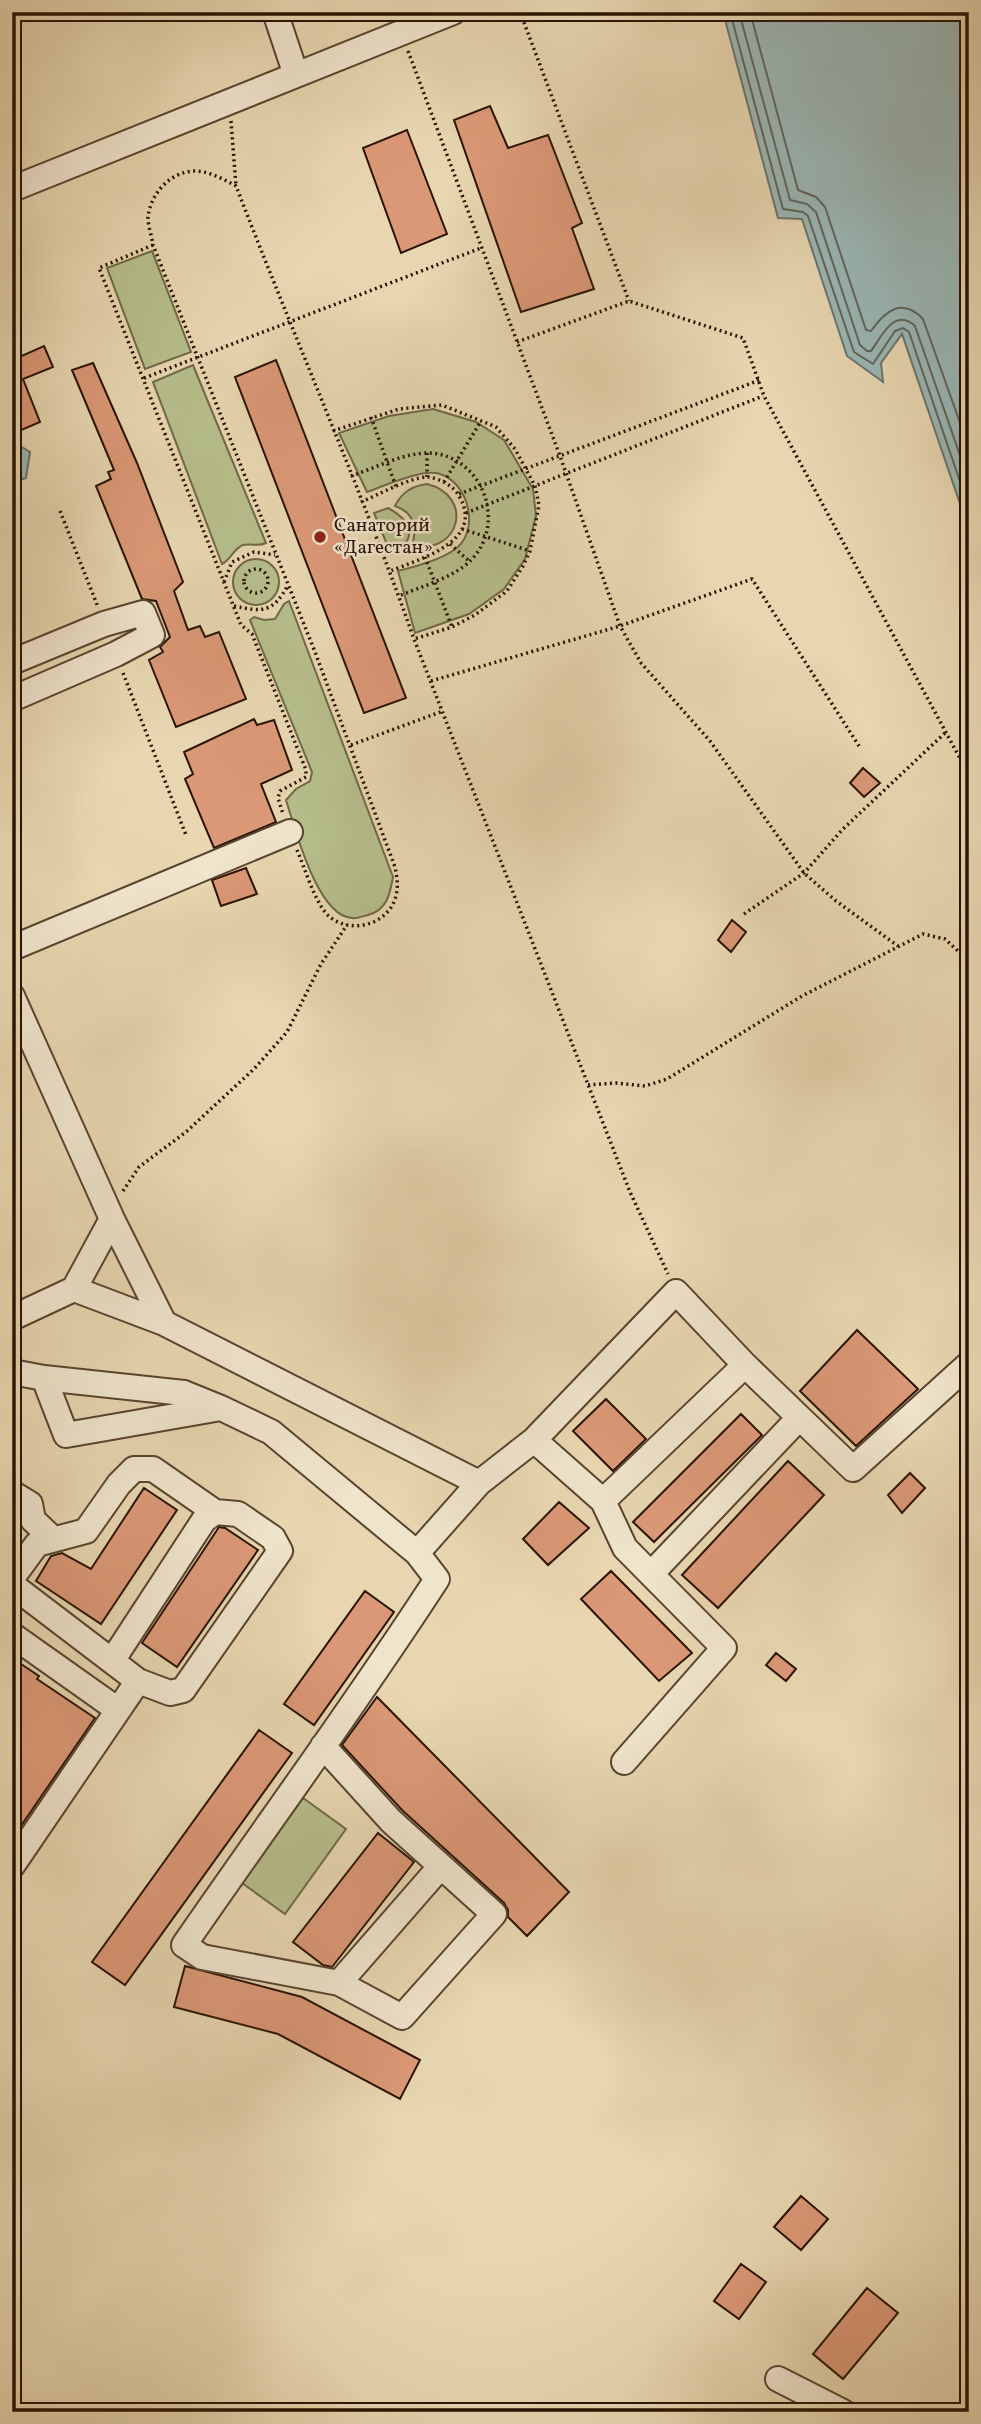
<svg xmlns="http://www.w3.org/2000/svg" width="981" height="2424" viewBox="0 0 981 2424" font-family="Vollkorn,serif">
  <rect width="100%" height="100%" fill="#e7d6b0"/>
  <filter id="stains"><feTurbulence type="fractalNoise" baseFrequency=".00286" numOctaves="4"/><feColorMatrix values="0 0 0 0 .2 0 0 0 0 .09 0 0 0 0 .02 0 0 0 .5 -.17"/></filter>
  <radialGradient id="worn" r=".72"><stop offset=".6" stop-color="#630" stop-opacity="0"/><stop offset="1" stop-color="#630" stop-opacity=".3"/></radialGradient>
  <!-- green -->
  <path fill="#b6be8b" stroke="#706847" stroke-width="2" d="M 152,251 L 191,352 L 145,369 L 107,268 Z
    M 193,365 L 266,543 C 258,547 251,543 243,545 C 233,549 231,560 222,564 L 153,382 Z
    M 433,409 L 476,422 L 504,440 L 533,489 L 536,516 L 525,559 L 504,589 L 469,614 L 415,633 L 398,571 C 416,566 438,561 454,550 C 481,532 469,483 440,474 C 423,468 384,486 367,492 L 339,433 L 389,416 Z
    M 427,484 C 475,496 460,556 412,545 C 418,527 413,512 395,506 C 402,492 412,486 427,484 Z
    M 388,508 C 412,521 419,540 391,554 L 374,513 Z
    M233 582a23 23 0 1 1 46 0a23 23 0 1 1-46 0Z
    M 289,601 L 393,877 C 390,894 387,910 368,915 C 363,916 356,919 352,918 C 317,916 295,828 286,800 L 296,789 L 310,781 L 312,772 L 250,620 L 254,617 L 264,620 L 275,619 L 284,604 Z
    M 303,1798 L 346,1829 L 285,1914 L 242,1883 Z"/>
  <!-- water -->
  <path fill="#9bb7b6" stroke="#6d756e" stroke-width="2" d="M 723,12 L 969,12 L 969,530 L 902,334 L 881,363 L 883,382 L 847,356 L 802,219 L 778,218 Z
    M 12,441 L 30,452 L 26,478 L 12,483 Z"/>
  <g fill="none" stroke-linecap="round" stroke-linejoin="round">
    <!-- shore -->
    <path stroke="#62655c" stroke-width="2" d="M 730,12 L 783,209 L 803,212 L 808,216 L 854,352 L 873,364 L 895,331 L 903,328 L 909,332 L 969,508
      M 739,12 L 790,200 L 807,204 L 816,212 L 860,345 L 867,351 L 871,351 C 882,336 894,307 915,326 L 969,481
      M 750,12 L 798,190 L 816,197 L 825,207 L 866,330 L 871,331 C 885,311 902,297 923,319 L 969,448"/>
  </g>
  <!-- building -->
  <path fill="#db9876" stroke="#291303" stroke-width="2" d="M 490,106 L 508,148 L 548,135 L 582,223 L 572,228 L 594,289 L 521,312 L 454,120 Z
    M 407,130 L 447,234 L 401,253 L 363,148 Z
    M 44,346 L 53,367 L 23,379 L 40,422 L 12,434 L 12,354 L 15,359 Z
    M 276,360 L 406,698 L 364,713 L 235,377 Z
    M 93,363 L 137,463 L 183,582 L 174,591 L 188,630 L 200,626 L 205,637 L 219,632 L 246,699 L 176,727 L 149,660 L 163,652 L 160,647 L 170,637 L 156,601 L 142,599 L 96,486 L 111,479 L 108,472 L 114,470 L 72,370 Z
    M 254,719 L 257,725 L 274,720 L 292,770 L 261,784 L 276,822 L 214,848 L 185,779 L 193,774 L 184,752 Z
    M 863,768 L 880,783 L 864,797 L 850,783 Z
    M 246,868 L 257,894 L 221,906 L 212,880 Z
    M 732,920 L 746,932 L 731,952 L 718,940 Z
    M 857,1330 L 918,1389 L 856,1446 L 800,1391 Z
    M 606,1399 L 646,1439 L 613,1471 L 573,1431 Z
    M 741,1414 L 762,1435 L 654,1542 L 633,1522 Z
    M 788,1461 L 824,1495 L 718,1608 L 682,1575 Z
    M 910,1473 L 925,1488 L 902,1513 L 888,1495 Z
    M 144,1488 L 177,1510 L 101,1624 L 36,1581 L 51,1556 L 62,1553 L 91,1569 Z
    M 559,1502 L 589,1528 L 548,1565 L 523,1539 Z
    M 219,1527 L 225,1528 L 258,1550 L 177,1667 L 142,1643 Z
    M 611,1571 L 692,1653 L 659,1681 L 581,1599 Z
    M 365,1591 L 394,1612 L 314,1725 L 284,1704 Z
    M 776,1653 L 796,1669 L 786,1681 L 766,1665 Z
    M 12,1658 L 39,1676 L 37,1679 L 95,1718 L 12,1839 Z
    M 377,1697 L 569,1892 L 527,1936 L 508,1917 L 508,1910 L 504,1903 L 402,1810 L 342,1745 Z
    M 259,1730 L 292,1753 L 125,1985 L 92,1962 Z
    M 378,1833 L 414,1862 L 332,1967 L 323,1965 L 293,1942 Z
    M 185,1966 L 302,1997 L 420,2060 L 400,2099 L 278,2034 L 174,2007 Z
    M 801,2196 L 828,2219 L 801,2250 L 774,2227 Z
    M 741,2264 L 766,2282 L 739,2319 L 714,2301 Z
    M 867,2288 L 898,2313 L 843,2379 L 813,2354 Z"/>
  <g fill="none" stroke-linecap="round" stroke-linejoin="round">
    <!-- minor casing -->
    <g stroke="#58442e" stroke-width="28">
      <path id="minor" d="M 275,12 L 296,75
        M 12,189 L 453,12
        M 12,662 L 104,624 L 143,613 L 152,635 L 116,654 L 12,699
        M 12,948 L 290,832
        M 12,996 L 112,1219 L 164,1323 L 479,1483 L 534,1440 L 676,1292 L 745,1365 L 853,1469 L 969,1364
        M 74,1289 L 164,1323
        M 12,1318 L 74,1289 L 112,1219
        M 12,1372 L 44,1378 L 184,1393 L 221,1408 L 271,1432 L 417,1553 L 437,1579 C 356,1704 268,1823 184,1945 L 202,1957 L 339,1983 L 402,2017 L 494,1914 L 391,1821 L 323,1746
        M 44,1378 L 66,1435 L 221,1408
        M 534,1440 L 603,1501 L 625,1548 L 724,1648 L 624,1762
        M 12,1493 L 30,1504 L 33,1520 L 53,1539
        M 603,1501 L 745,1365
        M 417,1553 L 479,1483
        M 651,1574 L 799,1418
        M 12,1578 L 37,1544 L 86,1531 L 119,1484 L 134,1469 L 153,1469 L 215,1512
        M 12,1585 L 138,1681 L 12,1866
        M 12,1635 L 118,1710
        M 112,1661 L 204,1520 L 215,1512 L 238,1514 L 273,1538 L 280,1551 L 183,1690 L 170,1693 L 138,1681
        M 339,1983 L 441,1866
        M 778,2379 L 843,2412"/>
    </g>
    <!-- path -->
    <path stroke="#291303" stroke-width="3.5" stroke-dasharray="2 3.5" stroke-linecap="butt" d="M 520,12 L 629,301
      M 408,51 L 560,456 L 620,626 L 641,663 L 710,741 L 804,873 L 836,901 L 898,946
      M 231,121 L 236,186
      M 153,245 L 99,268 L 241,625 L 252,634 L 306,770 L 306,777 L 280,791 L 278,798 L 283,814
      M 517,342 L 629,301 L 743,338 L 764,396 L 969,775
      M 144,378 L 481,248
      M 371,417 L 396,487
      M 333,431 L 399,409 L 442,405 L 496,427 L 515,449 L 535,486 L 539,505 L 530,551 L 523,566 L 507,591 L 475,615 L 452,627 L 414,639
      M 427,453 L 427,477
      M 351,476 C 375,468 403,453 428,453 C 482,454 508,523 471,560 C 455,577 420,587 399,596
      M 444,482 L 481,421
      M 459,494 L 760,380
      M 361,502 C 378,495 410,477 428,477 C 439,478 454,486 459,496 C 486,541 420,559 390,571
      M 60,511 L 98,607
      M 466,513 L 763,396
      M 462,529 L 530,551
      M 450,544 L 469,561
      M 425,557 L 452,627
      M244 581a12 12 0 1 1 24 0a12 12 0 1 1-24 0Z
      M 224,582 L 232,562 L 254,552 L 275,555
      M 234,606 C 263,612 273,613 288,585
      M 123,673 L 186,835
      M 431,681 L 620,626 L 752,579 L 859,746
      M 351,745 L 443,711
      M 297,850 C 305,868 316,907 331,918 C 353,934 387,924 395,899 C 399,888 397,878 395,867 L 315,652 L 153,245 C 152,237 148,226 148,218 C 150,194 170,172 194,171 C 209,171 223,179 236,186 C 294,337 360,486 414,639 L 630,1192 L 668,1274
      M 744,914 L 804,873 L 842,830 L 946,732
      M 588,1085 L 616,1083 L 645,1086 L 667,1079 L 802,996 L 923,934 L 945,939 L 969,961
      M 123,1191 L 139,1167 L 186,1132 L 254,1069 L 287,1032 L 321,964 L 347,925"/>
    <!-- minor -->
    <use href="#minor" stroke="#efe4cc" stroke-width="24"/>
  </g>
  <!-- markers -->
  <circle fill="#8f2418" stroke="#efe4cc" stroke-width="2.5" cx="320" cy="537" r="7"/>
  <g text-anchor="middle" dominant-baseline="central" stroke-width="5" stroke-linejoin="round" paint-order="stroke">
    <!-- poi labels -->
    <g font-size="19" fill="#291303" stroke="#efe4cc" text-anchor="start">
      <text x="334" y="526">Санаторий<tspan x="334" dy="22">«Дагестан»</tspan></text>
    </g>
  </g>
  <!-- margin -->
  <rect width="981" height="2424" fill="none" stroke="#e7d6b0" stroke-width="42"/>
  <rect x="14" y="14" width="953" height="2396" fill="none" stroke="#291303" stroke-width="3.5"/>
  <rect x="21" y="21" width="939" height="2382" fill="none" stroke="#291303" stroke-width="2"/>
  <rect width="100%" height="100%" filter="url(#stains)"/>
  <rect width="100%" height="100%" fill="url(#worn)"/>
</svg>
